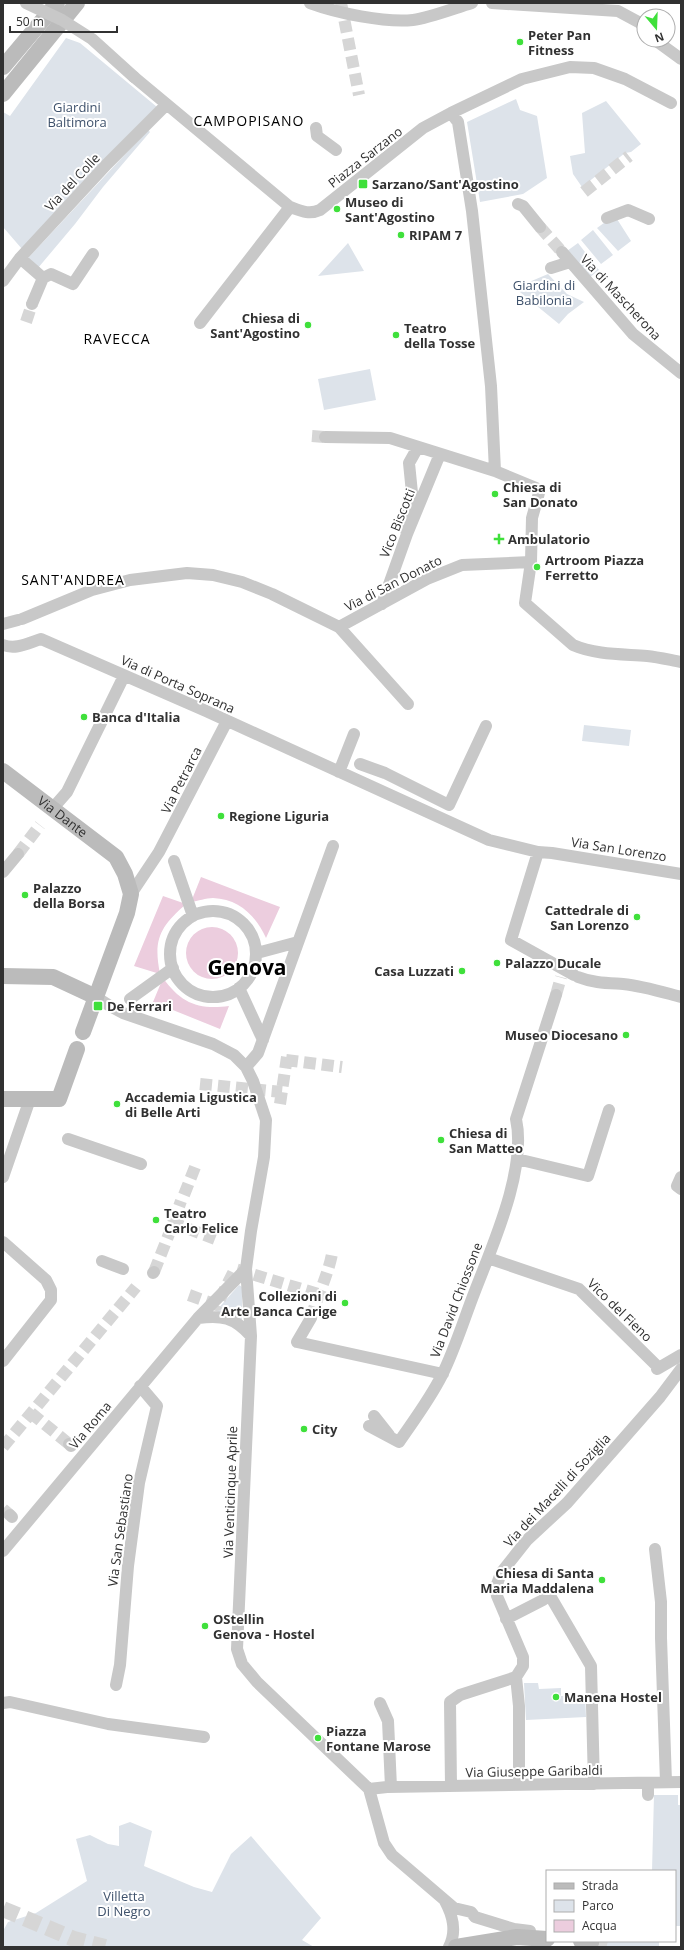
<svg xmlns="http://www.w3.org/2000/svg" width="684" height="1950" viewBox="0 0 684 1950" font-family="'Open Sans',sans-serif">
  <rect width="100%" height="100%" fill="#fff"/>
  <!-- green -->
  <path fill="#dde3ea" d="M 66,38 L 80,43 L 157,107 L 22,249 L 3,227 L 3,112 L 10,116 Z
    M 516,99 L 520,110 L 537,116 L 547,178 L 523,194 L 480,202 L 467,122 Z
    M 606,101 L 641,144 L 631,152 L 625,153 L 582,187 L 573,174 L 570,156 L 585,153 L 582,113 Z
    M 148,130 L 150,132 L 103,187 L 75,224 L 38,268 L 28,258 Z
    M 617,219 L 631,241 L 618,251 L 597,228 L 608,220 Z
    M 593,230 L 613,255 L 601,264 L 581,240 Z
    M 348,243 L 364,271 L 318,276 Z
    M 578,243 L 599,270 L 589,278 L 567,251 Z
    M 548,274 L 567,294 L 584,302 L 568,314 L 559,324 L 515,288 Z
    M 370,369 L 376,400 L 324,410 L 318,379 Z
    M 584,725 L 631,730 L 629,746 L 582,741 Z
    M 239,1285 L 242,1287 L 242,1321 L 216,1311 Z
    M 524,1683 L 538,1683 L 539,1689 L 561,1688 L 561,1696 L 585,1695 L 586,1717 L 526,1720 Z
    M 654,1795 L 678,1795 L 678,1805 L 681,1805 L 681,1926 L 675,1926 L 675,1871 L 652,1871 Z
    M 130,1822 L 152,1831 L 144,1866 L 194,1887 L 212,1892 L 231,1854 L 251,1836 L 321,1918 L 302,1940 L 314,1947 L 3,1947 L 3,1931 L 8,1922 L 36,1913 L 87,1881 L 76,1839 L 90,1835 L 108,1844 L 119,1846 L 119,1826 Z
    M 594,1941 L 659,1941 L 659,1947 L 593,1947 Z"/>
  <!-- water -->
  <path fill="#eccdde" d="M 201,877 L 280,907 L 266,938 C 256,916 239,899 213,898 C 206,898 198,901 191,902 Z
    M 163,896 L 186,904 C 160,927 153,939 160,974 L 134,966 Z
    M186 953a26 26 0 1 1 52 0a26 26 0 1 1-52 0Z
    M 163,978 C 181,1003 198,1010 229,1006 L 220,1029 L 153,1002 Z"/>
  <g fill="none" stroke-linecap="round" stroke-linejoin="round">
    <!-- street-tunnel -->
    <path stroke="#d6d6d6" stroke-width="12" stroke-dasharray="12 6" stroke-linecap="butt" d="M 341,3 L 359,95
      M 584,192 L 629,156
      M 540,227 L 562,252
      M 26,322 L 32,304
      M 312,436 L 325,437
      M 18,854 L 40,825
      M 556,995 L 561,977
      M 286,1060 L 342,1067
      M 200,1084 L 282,1092
      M 280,1104 L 287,1057
      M 184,1195 L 197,1162
      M 171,1222 L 215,1239
      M 173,1223 L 181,1201
      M 154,1272 L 169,1234
      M 189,1295 L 217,1305 L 235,1269 L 318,1294
      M 311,1318 C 317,1297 328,1275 332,1254
      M 31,1413 L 69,1444
      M 3,1447 L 136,1287
      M 3,1509 L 10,1515"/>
    <!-- secondary-tunnel -->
    <path stroke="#d6d6d6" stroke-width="16" stroke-dasharray="16 8" stroke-linecap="butt" d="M 3,1909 L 74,1939 L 105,1947
      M 591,1943 L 608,1947"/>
    <!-- street -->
    <path stroke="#c8c8c8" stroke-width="12" d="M 310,3 C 337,13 385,23 413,20 C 429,18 455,8 472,3
      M 492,3 L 618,11 L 644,25
      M 655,40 L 681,59
      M 134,77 L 290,207 C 301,211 309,215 320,210 L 423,128 L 451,113 L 522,79 L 570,67 L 594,68 L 625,79 L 671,103
      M 451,113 L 458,122 L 472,211 L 491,386 L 495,471
      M 316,128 L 317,136 L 336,150
      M 518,204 L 523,206 L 540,227
      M 607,218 L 628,210 L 649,219
      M 562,252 L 633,334 L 681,373
      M 20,258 L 43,278
      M 551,268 L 570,262
      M 43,278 L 51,274 L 73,284 L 93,254
      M 3,281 L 20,258 L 107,164 L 166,105
      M 32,304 L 43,278
      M 200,323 L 290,207
      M 325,437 L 390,438 L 495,471 L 536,488 L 539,493 L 532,518 L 531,562 L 525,603 L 573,645 C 596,655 622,654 647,656 C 658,657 670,660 681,662
      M 403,528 L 412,493 L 409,463 L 418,447
      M 382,604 L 407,534 L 440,454
      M 22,619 L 92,590 L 130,580 L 187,573 L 213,575 L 242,582 L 272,594 L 339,627 L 408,704
      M 3,624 L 18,620
      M 339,627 L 427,579 L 462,565 L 531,562
      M 3,645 C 16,650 28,643 41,639 L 206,711 L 489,840 L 538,852 L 552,853 L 681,874
      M 360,764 L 385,773 L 449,805 L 486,726
      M 339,772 L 354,734
      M 53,808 L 67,792 L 124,676
      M 538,852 L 511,940 L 574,975
      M 174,861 L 193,916
      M 3,872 L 18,854
      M 131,894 L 159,852 L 227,721
      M170 954a43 43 0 1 1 86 0a43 43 0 1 1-86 0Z
      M 257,953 L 298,942
      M 578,977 C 593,983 608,983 623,984 C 643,986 662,992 681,997
      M 239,988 L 263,1040
      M 96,997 L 110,1006 L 123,1013 L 213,1044 L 234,1055 L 246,1067 L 253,1081 L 266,1120 L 264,1157 L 251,1231 L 246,1269 L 251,1336 L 237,1649 L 242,1664 L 257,1682 L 369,1789 L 384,1843 L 392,1855 L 454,1908 L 471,1912 L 475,1917 L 514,1929 L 530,1931
      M 130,999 L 173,968
      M 246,1067 L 258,1053 L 333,846
      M 68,1139 L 141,1164
      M 517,1159 L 588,1176 L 609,1110
      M 3,1177 L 30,1099
      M 681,1177 L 677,1186 L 681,1189
      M 3,1242 L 46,1280 L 51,1290 L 51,1300 L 3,1361
      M 488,1258 L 579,1289 L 659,1368
      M 102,1261 L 123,1269
      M 153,1273 L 154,1272
      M 198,1318 C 222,1315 234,1317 251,1336
      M 311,1318 L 297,1342 L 443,1374
      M 657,1369 L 681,1355
      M 374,1416 L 389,1435
      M 369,1426 L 399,1442 C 414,1420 430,1399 442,1375 C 455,1349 464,1319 475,1291 C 493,1244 527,1169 516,1119 L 556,995
      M 69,1444 L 71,1446
      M 10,1515 L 12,1517
      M 655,1549 L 661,1602 L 661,1638 L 666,1782
      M 3,1551 L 198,1318 L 246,1269
      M 506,1619 L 543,1600 L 549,1594 L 591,1666 L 594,1784
      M 516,1677 L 519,1706 L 519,1785
      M 116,1685 L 120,1665 L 128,1566 L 139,1483 L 157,1406 L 140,1386
      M 3,1703 L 10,1702 L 108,1724 L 204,1737
      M 380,1703 L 388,1721 L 391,1787
      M 648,1783 L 648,1795
      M 451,1786 L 450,1702 L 460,1695 L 516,1677 L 523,1666 L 523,1657 L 497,1596 L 496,1587 L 501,1573 L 527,1540 L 567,1503 L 660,1397 L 681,1369
      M 369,1789 L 387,1787 L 681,1782
      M 445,1901 C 453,1916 457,1931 449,1947"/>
    <!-- secondary -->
    <g stroke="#bbb" stroke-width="16">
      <path d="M 3,67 L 57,3"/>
      <path d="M 3,94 L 77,3"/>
      <path id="s1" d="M 3,771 L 116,857 L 125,874 L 131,894 L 127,913 L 83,1032"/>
      <path d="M 3,976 L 53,977 L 96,997"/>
      <path d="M 3,1099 L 59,1099 L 77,1049"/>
      <path d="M 581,1941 L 591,1943"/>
      <path d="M 456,1947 L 517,1937 L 547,1939"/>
    </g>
    <!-- street-bridge -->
    <path stroke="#c8c8c8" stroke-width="12" d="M 26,3 L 62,20 L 92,39 L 134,77"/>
  </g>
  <!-- markers -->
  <g fill="#3fe03b" stroke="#fff" stroke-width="1.5">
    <circle cx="520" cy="42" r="4"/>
    <rect x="358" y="179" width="10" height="10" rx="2"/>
    <circle cx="337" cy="209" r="4"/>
    <circle cx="401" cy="235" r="4"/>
    <circle cx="308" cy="325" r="4"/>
    <circle cx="396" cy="335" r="4"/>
    <circle cx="495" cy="494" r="4"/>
    <path d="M497 533h4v4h4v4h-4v4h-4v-4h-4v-4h4z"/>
    <circle cx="537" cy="567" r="4"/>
    <circle cx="84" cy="717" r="4"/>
    <circle cx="221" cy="816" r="4"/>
    <circle cx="25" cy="895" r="4"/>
    <circle cx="637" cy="917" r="4"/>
    <circle cx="497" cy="963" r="4"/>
    <circle cx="462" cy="971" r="4"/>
    <rect x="93" y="1001" width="10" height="10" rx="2"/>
    <circle cx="626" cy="1035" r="4"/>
    <circle cx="117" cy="1104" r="4"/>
    <circle cx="441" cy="1140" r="4"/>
    <circle cx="156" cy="1220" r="4"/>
    <circle cx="345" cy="1303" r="4"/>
    <circle cx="304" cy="1429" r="4"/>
    <circle cx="602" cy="1580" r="4"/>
    <circle cx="205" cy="1626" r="4"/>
    <circle cx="556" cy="1697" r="4"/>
    <circle cx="318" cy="1738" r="4"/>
  </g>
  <g text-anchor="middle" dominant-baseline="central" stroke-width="4" stroke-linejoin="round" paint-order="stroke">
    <!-- poi labels -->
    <g font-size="13" font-weight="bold" fill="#313131" stroke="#fff" text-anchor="start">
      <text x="528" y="35">Peter Pan<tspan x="528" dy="15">Fitness</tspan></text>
      <text x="372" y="184">Sarzano/Sant'Agostino</text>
      <text x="345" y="202">Museo di<tspan x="345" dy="15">Sant'Agostino</tspan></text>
      <text x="409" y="235">RIPAM 7</text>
      <text x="300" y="318" text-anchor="end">Chiesa di<tspan x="300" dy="15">Sant'Agostino</tspan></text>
      <text x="404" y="328">Teatro<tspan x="404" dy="15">della Tosse</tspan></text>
      <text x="503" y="487">Chiesa di<tspan x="503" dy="15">San Donato</tspan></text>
      <text x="508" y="539">Ambulatorio</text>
      <text x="545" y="560">Artroom Piazza<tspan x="545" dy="15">Ferretto</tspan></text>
      <text x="92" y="717">Banca d'Italia</text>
      <text x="229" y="816">Regione Liguria</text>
      <text x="33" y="888">Palazzo<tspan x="33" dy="15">della Borsa</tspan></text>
      <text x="629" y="910" text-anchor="end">Cattedrale di<tspan x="629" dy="15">San Lorenzo</tspan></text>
      <text x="505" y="963">Palazzo Ducale</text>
      <text x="454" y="971" text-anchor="end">Casa Luzzati</text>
      <text x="107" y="1006">De Ferrari</text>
      <text x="618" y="1035" text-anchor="end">Museo Diocesano</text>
      <text x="125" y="1097">Accademia Ligustica<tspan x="125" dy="15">di Belle Arti</tspan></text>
      <text x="449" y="1133">Chiesa di<tspan x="449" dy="15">San Matteo</tspan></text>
      <text x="164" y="1213">Teatro<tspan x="164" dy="15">Carlo Felice</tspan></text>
      <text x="337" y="1296" text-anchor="end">Collezioni di<tspan x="337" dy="15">Arte Banca Carige</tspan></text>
      <text x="312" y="1429">City</text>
      <text x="594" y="1573" text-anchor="end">Chiesa di Santa<tspan x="594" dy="15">Maria Maddalena</tspan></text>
      <text x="213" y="1619">OStellin<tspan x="213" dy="15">Genova - Hostel</tspan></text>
      <text x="564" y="1697">Manena Hostel</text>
      <text x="326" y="1731">Piazza<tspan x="326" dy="15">Fontane Marose</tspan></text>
    </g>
    <!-- park labels -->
    <g font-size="13" fill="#3f526c" stroke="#fff">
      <text x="77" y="107">Giardini<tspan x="77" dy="15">Baltimora</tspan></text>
      <text x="544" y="285">Giardini di<tspan x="544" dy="15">Babilonia</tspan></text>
      <text x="124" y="1896">Villetta<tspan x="124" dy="15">Di Negro</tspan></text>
    </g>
    <!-- street labels -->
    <g font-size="13" fill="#313131" stroke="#fff">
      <text transform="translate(365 157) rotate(-38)">Piazza Sarzano</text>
      <text transform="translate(72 182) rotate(-47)">Via del Colle</text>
      <text transform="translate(621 297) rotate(47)">Via di Mascherona</text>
      <text transform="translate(397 523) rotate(-68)">Vico Biscotti</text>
      <text transform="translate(393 583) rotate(-27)">Via di San Donato</text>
      <text transform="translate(178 684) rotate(24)">Via di Porta Soprana</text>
      <text transform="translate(181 780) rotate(-63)">Via Petrarca</text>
      <text stroke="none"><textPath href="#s1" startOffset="75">Via Dante</textPath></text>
      <text transform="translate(619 849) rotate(9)">Via San Lorenzo</text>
      <text transform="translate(456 1300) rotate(-69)">Via David Chiossone</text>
      <text transform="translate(620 1310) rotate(44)">Vico del Fieno</text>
      <text transform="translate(90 1425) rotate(-50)">Via Roma</text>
      <text transform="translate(557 1490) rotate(-47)">Via dei Macelli di Soziglia</text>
      <text transform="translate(230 1492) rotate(-88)">Via Venticinque Aprile</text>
      <text transform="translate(120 1530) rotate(-82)">Via San Sebastiano</text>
      <text transform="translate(534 1771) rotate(-1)">Via Giuseppe Garibaldi</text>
    </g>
    <!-- neighbourhood labels -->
    <g font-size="14" letter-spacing="1" fill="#000" stroke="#fff">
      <text x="249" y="120">CAMPOPISANO</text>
      <text x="117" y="338">RAVECCA</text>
      <text x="73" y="579">SANT'ANDREA</text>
    </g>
    <!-- town labels -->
    <g font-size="21" font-weight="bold" fill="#000" stroke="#fff">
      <text x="247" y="967">Genova</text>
    </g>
  </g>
  <!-- border -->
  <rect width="684" height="1950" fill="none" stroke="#313131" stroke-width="8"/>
  <!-- legend -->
  <rect x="546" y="1870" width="130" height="72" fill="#ffffff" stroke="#adadad"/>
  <rect x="554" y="1883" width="20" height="6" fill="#bbbbbb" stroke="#adadad"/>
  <text x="582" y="1890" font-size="12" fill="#313131">Strada</text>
  <rect x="554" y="1900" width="20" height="12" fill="#dde3ea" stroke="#adadad"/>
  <text x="582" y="1910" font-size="12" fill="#313131">Parco</text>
  <rect x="554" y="1920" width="20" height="12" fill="#eccdde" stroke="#adadad"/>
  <text x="582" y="1930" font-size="12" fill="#313131">Acqua</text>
  <!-- north arrow -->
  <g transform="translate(656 28) rotate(161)"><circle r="19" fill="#ffffff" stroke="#adadad"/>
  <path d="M0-3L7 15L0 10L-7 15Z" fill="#3fe03b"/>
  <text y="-6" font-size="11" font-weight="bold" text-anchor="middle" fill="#313131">N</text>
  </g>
  <!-- scale -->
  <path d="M10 26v6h107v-6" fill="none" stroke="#313131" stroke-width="2"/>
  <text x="16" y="26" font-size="12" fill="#313131" stroke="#ffffff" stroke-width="3" paint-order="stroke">50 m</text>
</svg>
